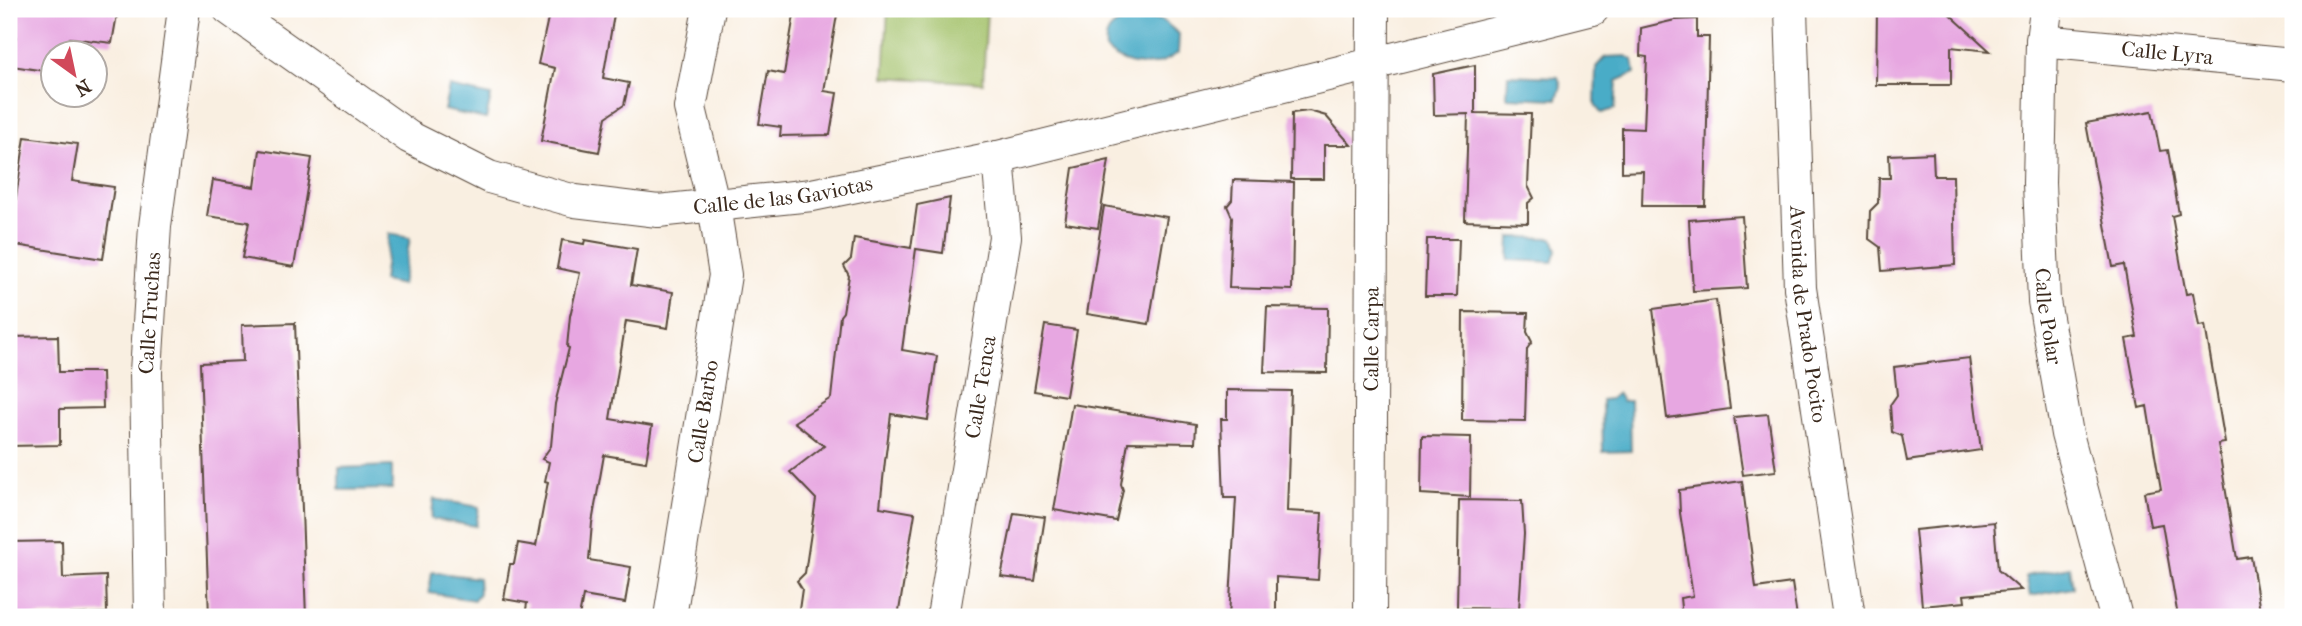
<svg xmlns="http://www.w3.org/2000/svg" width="2302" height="626" viewBox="0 0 2302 626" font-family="'IM FELL French Canon',serif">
  <rect width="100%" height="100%" fill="#fff"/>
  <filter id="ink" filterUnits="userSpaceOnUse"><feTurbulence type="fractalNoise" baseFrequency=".0143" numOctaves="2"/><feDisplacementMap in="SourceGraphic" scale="14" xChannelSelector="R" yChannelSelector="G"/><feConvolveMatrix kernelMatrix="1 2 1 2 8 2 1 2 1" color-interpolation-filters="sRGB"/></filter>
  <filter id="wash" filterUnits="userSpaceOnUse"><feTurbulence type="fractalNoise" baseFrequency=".00686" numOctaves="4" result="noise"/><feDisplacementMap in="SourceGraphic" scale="28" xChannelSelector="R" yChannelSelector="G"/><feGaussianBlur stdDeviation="1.57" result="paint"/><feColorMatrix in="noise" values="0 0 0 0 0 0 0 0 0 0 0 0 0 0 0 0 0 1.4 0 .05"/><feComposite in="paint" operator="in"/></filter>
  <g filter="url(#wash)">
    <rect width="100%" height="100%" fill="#f9efe1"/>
    <!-- green -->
    <path fill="#a3c169" stroke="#6f7644" stroke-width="2" d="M 888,9 L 987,9 L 983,83 L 884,77 Z"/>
    <!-- water -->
    <path fill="#48acc7" stroke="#426b72" stroke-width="2" d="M 1134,17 L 1162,20 L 1179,34 L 1178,53 C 1155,70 1128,69 1106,50 C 1103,28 1115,24 1134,17 Z
      M 1626,56 L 1633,60 L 1635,73 L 1617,81 L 1615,109 L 1601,113 L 1595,105 L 1596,67 L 1605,57 Z
      M 1508,75 L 1558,77 L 1561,86 L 1557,99 L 1507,97 Z
      M 449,87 L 491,96 L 486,119 L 444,110 Z
      M 389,234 L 410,238 L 402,285 L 383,281 Z
      M 1510,237 L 1553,238 L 1557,250 L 1553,262 L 1509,260 Z
      M 1617,393 L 1622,401 L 1630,401 L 1631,451 L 1603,452 L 1602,400 L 1610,399 Z
      M 392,466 L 392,489 L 339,490 L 339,468 Z
      M 434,499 L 479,507 L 476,526 L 431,519 Z
      M 2070,567 L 2073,588 L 2030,596 L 2026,576 Z
      M 432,572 L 478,578 L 479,593 L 474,600 L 429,593 Z"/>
    <g id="blocks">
      <!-- building -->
      <path fill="#e7a7e1" d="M 9,9 L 118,9 L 112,43 L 70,38 L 68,52 L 52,52 L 52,72 L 12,66 L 16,32 L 9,31 Z
        M 550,9 L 615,9 L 603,78 L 629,83 L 624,105 L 606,117 L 599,152 L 541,141 L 555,68 L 538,64 Z
        M 795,9 L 838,9 L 824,91 L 837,93 L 830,135 L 780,136 L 781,127 L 759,124 L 768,71 L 784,74 Z
        M 1877,9 L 1944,9 L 1990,51 L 1951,47 L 1951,85 L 1876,85 Z
        M 1697,19 L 1697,37 L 1709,37 L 1705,206 L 1642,206 L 1643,171 L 1622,172 L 1622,128 L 1644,129 L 1647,57 L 1640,56 L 1641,28 L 1675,20 Z
        M 1475,65 L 1475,113 L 1531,114 L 1528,186 L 1534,198 L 1528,203 L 1528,223 L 1465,221 L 1468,114 L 1434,115 L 1433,74 Z
        M 1309,111 L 1326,116 L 1351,145 L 1324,145 L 1324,179 L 1291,179 L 1292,113 Z
        M 2152,111 L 2160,151 L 2168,150 L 2179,214 L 2172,216 L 2186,294 L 2193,293 L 2199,326 L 2205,325 L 2225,443 L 2218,444 L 2237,559 L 2251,557 L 2261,617 L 2178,617 L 2162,524 L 2150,526 L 2144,492 L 2161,489 L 2155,455 L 2147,406 L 2139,408 L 2126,339 L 2137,337 L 2124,265 L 2113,267 L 2086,123 Z
        M 25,137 L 78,144 L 72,181 L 114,187 L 103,259 L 9,244 Z
        M 260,150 L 312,158 L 294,267 L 242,258 L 249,222 L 207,216 L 213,180 L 255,187 Z
        M 1933,153 L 1934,176 L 1953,176 L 1955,265 L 1882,271 L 1880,247 L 1869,239 L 1870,211 L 1878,203 L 1879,178 L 1890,178 L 1889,155 Z
        M 1109,160 L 1098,228 L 1065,223 L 1073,168 Z
        M 1233,180 L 1294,182 L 1292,290 L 1229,288 L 1232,217 L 1227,206 L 1232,200 Z
        M 950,198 L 943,253 L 916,249 L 902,350 L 937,356 L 928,420 L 891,414 L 885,461 L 880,507 L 915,513 L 898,617 L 798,617 L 802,589 L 797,581 L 805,573 L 816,499 L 790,472 L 824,446 L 794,422 L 831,398 L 840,316 L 843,312 L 849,276 L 844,266 L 851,259 L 854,238 L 911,248 L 917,205 Z
        M 1104,206 L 1167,217 L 1149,324 L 1087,314 Z
        M 1742,216 L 1747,288 L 1693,291 L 1689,220 Z
        M 1427,239 L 1459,239 L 1457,296 L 1425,296 Z
        M 562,240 L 584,244 L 585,240 L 637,249 L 631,285 L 673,292 L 668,328 L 626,321 L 610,419 L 652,426 L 646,462 L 604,455 L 592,523 L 589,560 L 631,567 L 625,603 L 583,596 L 579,617 L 525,617 L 527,603 L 504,599 L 510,564 L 514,564 L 518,543 L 536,546 L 548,482 L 545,481 L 549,462 L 542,459 L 551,446 L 555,404 L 569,348 L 567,347 L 570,316 L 580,273 L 557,268 Z
        M 1716,300 L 1730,409 L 1667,418 L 1653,309 Z
        M 1267,307 L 1328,308 L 1327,373 L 1264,372 Z
        M 1463,312 L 1528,313 L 1527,332 L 1532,342 L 1527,349 L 1525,421 L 1462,420 Z
        M 295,323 L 306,617 L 209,617 L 200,363 L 243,361 L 242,325 Z
        M 1045,325 L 1077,330 L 1066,396 L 1034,391 Z
        M 58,336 L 59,372 L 102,372 L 103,408 L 60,409 L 60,445 L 9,446 L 9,337 Z
        M 1969,358 L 1981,450 L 1907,461 L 1902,436 L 1892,432 L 1890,405 L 1897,395 L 1894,367 Z
        M 1227,390 L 1291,391 L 1287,511 L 1322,513 L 1318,580 L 1276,577 L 1276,617 L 1229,617 L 1236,498 L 1224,498 L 1221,419 L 1227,419 Z
        M 1072,404 L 1196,424 L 1195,443 L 1128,442 L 1121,484 L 1123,490 L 1116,521 L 1054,510 Z
        M 1768,414 L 1776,471 L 1743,475 L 1734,417 Z
        M 1422,436 L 1471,437 L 1470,497 L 1421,494 Z
        M 1742,481 L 1756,588 L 1792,583 L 1797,617 L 1682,617 L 1680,598 L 1693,596 L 1680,513 L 1679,490 Z
        M 1459,500 L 1522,501 L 1524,534 L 1519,609 L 1457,608 Z
        M 1014,513 L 1045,517 L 1035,581 L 1001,577 Z
        M 1994,522 L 1998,570 L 2021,590 L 1964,595 L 1965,602 L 1922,606 L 1915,530 Z
        M 62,541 L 63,578 L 106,576 L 107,613 L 10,617 L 9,542 Z"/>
    </g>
  </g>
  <g filter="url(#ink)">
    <use href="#blocks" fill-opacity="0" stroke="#58483b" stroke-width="2"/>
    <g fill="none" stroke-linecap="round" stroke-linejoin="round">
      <!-- minor casing -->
      <g stroke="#58483b" stroke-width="34">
        <g id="minor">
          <path id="s1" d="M 229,9 L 409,137 L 489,177 L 575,201 L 658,211 L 812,195 L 998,157 L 1593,9"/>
          <path id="s2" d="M 1791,9 L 1800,288 L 1849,617"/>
          <path id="s3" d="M 2046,9 L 2042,41 L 2039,183 L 2044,301 L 2067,434 L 2116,617"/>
          <path id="s4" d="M 2042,41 L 2293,65"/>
          <path id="s5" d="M 150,617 L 146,372 L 155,226 L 184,9"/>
          <path id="s6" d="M 670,617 L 725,275 L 714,206 L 690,108 L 709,9"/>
          <path id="s7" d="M 943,617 L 1005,237 L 998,157"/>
          <path id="s8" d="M 1370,617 L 1373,9"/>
        </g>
      </g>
      <!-- minor -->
      <use href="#minor" stroke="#fff" stroke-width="32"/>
    </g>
  </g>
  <g text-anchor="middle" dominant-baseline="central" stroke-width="6" stroke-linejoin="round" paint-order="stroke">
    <!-- street labels -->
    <g font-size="21" fill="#3b2a1e" stroke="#fff">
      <text stroke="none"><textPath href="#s4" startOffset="126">Calle Lyra</textPath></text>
      <text stroke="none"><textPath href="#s1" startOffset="609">Calle de las Gaviotas</textPath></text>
      <text stroke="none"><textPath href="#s5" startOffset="304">Calle Truchas</textPath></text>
      <text stroke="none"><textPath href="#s2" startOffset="306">Avenida de Prado Pocito</textPath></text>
      <text stroke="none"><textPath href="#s3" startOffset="308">Calle Polar</textPath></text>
      <text stroke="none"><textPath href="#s8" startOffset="278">Calle Carpa</textPath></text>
      <text stroke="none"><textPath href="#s7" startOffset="233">Calle Tenca</textPath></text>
      <text stroke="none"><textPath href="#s6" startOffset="208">Calle Barbo</textPath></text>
    </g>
  </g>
  <!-- margin -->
  <rect width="2302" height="626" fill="none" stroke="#fff" stroke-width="35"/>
  <!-- north arrow -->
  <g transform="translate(74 74) rotate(147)"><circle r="33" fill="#ffffff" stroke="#b1aaa5" stroke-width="2"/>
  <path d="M0-5L12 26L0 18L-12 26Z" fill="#d1495b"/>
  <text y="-10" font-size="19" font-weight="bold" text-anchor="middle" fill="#3b2a1e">N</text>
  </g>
</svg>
